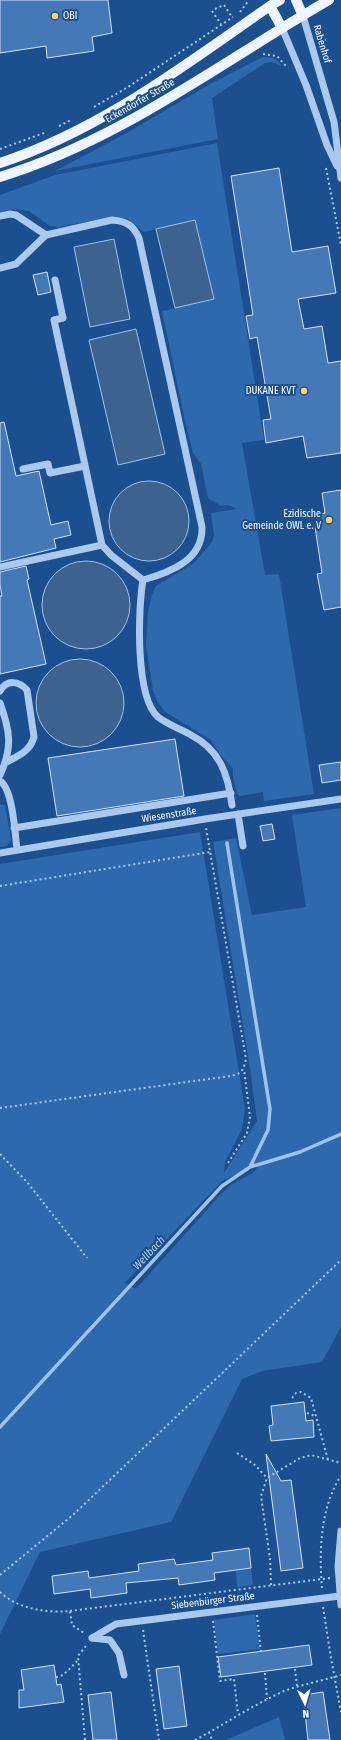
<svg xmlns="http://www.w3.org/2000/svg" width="341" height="1740" viewBox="0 0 341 1740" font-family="'Fira Sans Condensed',sans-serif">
  <rect width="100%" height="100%" fill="#1b4f8f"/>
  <!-- green -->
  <path fill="#2e69ad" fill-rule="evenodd" d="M 263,57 L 274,58 L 283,66 L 271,62 L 265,63 L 212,98 L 218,139 L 55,171 L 127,133 L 210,84 Z
    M 217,143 L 264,440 L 242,443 L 265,575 L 279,574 L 314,794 L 264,801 L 263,792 L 240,796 L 237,794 L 233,777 L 233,768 L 221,756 L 211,740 L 165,712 L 157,701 L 153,691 L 146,645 L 148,611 L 152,594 L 156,586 L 194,563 L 212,542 L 214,535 L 211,513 L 237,509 L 228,505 L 221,506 L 208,498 L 201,464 L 193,453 L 185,421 L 162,311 L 214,299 L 195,220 L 144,232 L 128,219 L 111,217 L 59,227 L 50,226 L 29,211 L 12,209 L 0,212 L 0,195 L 55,175 Z
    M 0,804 L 5,805 L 11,840 L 7,846 L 0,847 Z
    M 341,808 L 341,1327 L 322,1362 L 262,1371 L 242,1379 L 171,1522 L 40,1552 L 0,1634 L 0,864 L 200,832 L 245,1109 L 242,1129 L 225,1162 L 224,1173 L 257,1121 L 250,1068 L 213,842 L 236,838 L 252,915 L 306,907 L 292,815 ZM 261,1163 L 253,1173 L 231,1185 L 221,1194 L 136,1289 L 125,1283 L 222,1181 Z
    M 251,1569 L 253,1585 L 237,1587 L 236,1571 Z
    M 255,1614 L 260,1649 L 218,1654 L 214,1620 Z
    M 279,1717 L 285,1740 L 226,1740 Z"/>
  <!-- water -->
  <path fill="#3c6290" stroke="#9cc4f0" d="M 195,220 L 214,299 L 175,308 L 156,229 Z
    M 114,239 L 130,319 L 90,327 L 74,247 Z
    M 136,329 L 165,454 L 118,465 L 89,340 Z
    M109 521a40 40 0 1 1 80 0a40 40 0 1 1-80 0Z
    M42 605a44 44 0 1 1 88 0a44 44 0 1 1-88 0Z
    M36 703a44 44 0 1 1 88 0a44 44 0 1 1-88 0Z"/>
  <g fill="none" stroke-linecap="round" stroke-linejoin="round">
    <!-- stream -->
    <path stroke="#9cc4f0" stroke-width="3.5" d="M 227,843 L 270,1109 L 268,1130 L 250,1167
      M 0,1427 L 222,1186 L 250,1167 L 300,1152 L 341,1134"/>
  </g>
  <!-- building -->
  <path fill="#4478b7" stroke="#cfe3fa" d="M 0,0 L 108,0 L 112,33 L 92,37 L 94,51 L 47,58 L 46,46 L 0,53 Z
    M 279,168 L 292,252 L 328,246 L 336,293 L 298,299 L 304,329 L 322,326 L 328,363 L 341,361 L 341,453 L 307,458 L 303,436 L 266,443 L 263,420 L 271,419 L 257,337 L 250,339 L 246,316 L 253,315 L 231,176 Z
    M 47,272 L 51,292 L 38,295 L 33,275 Z
    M 4,422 L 16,476 L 39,471 L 51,525 L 68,521 L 71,535 L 54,539 L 56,548 L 0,562 L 0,423 Z
    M 341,490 L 341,607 L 324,610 L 317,574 L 322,573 L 315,527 L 318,526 L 316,515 L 325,513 L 322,493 Z
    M 26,566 L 29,579 L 27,580 L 46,664 L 0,674 L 0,596 L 2,596 L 0,585 L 0,572 Z
    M 175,739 L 184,796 L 57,816 L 48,758 Z
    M 341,762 L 341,780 L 322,783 L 319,765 Z
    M 272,824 L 275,839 L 263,841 L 260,826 Z
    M 304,1402 L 306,1421 L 313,1420 L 314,1437 L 271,1441 L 269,1426 L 273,1425 L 271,1406 Z
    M 266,1454 L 281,1481 L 291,1480 L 303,1568 L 281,1571 Z
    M 249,1548 L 251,1568 L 214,1573 L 215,1580 L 179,1585 L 178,1578 L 126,1583 L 127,1593 L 91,1598 L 90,1589 L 54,1594 L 52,1576 L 88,1571 L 89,1578 L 139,1571 L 138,1564 L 174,1559 L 176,1565 L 213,1560 L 212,1553 Z
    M 309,1645 L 312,1665 L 221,1677 L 218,1657 Z
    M 54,1665 L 57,1685 L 61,1684 L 64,1702 L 19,1708 L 19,1690 L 24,1690 L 21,1670 Z
    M 179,1666 L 187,1726 L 164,1729 L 156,1669 Z
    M 111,1692 L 117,1740 L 93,1740 L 88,1695 Z
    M 323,1692 L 330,1740 L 308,1740 L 303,1695 Z"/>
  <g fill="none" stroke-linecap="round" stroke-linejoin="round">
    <!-- path -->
    <path stroke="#a9c9ee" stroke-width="2" stroke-dasharray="2 3" stroke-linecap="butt" d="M 215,9 L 224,5 L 232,17
      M 212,11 L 221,24
      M 240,12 L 249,0
      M 320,42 L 326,40
      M 263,54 L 277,56 L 286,66
      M 94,107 L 128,87 L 233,17
      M 59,126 L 71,120
      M 0,149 L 44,133
      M 326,168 L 341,245
      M 0,886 L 210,852
      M 0,1108 L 223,1077 C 237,1075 243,1075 246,1059 L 206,828
      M 0,1154 L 27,1182 L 87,1258
      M 228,1163 L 247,1133 L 250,1117 L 244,1069
      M 292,1398 L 296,1393 L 301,1392 L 311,1398 L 328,1460
      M 307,1413 L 315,1416
      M 237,1453 L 255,1465 L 267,1478
      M 0,1575 L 74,1514 L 341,1260
      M 271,1585 L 270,1559 L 261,1496 L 267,1478 L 300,1458 L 311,1455 L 341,1463
      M 322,1588 C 319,1553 320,1507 341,1476
      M 0,1592 C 18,1609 46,1613 70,1611 L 72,1625 L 84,1633
      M 323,1607 L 331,1658 L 341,1712
      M 70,1611 L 330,1578
      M 257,1615 L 261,1652
      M 213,1621 L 220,1681 L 234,1679 L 238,1714
      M 143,1630 L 159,1740
      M 295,1669 L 297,1686
      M 265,1673 L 267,1699
      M 56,1677 C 64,1677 72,1666 78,1660
      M 209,1732 L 212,1740
      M 85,1740 L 78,1656 L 86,1646
      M 195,1740 C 225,1724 253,1705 284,1691 C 303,1684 322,1681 341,1675"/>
    <!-- minor -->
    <path stroke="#a9c9ee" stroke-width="7" d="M 303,16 L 334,122 L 341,178
      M 282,28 L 306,85 L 327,145 L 337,166
      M 0,216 L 10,214 L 16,215 L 46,235 L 20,260 L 16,264 L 0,268
      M 46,235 L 112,220 C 126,221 133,225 139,238 L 202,527 C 203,560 171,572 143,580 C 138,609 135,697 158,717 C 167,724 180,729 191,735 C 220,750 228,774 232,805
      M 55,280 L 63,318 L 54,320 L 102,545
      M 23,469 L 48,464 L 50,473 L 85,466
      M 0,567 L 102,545 L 111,555 L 143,580
      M 0,691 C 7,679 19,681 27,690 L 34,737 C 30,752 17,756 5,763
      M 0,703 C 10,731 13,747 0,775
      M 0,781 C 13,789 15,834 17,850
      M 238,814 L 243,846
      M 14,828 L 231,793
      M 0,853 L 205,819 L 341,799
      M 341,1531 L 338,1566 L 341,1605
      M 92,1638 L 116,1624 L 340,1596
      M 92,1638 L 110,1640 L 119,1653 L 124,1675"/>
    <!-- major -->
    <path stroke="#f0f6ff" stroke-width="10" d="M 296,0 L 303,16
      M 270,6 L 282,28
      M 0,163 C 101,130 183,66 270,6 L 280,0
      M 0,177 C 121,140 221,62 329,0"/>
  </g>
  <!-- markers -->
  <g fill="#ffd166" stroke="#1b4f8f" stroke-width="1.5">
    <circle cx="55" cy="16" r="4"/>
    <circle cx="304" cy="391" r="4"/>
    <circle cx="329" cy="520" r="4"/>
  </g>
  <g text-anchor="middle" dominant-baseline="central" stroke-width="4" stroke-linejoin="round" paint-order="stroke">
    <!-- poi labels -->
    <g font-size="10" fill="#fff" stroke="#1b4f8f" text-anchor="end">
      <text x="63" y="16" text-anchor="start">OBI</text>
      <text x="296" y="391">DUKANE KVT</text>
      <text x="321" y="514">Ezidische<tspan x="321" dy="12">Gemeinde OWL e. V</tspan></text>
    </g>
    <!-- street labels -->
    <g font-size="10" fill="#fff" stroke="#1b4f8f">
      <text transform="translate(322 44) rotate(73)">Rabenhof</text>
      <text transform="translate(140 101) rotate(-30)">Eckendorfer Straße</text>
      <text transform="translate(169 815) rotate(-9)">Wiesenstraße</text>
      <text transform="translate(213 1601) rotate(-7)">Siebenbürger Straße</text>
    </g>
    <!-- water labels -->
    <g font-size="11" font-style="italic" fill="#b5d3f5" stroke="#1b4f8f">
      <text transform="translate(149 1253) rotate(-47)">Wellbach</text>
    </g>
  </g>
  <!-- north arrow -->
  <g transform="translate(305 1704) rotate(175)" stroke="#1b4f8f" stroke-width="3" paint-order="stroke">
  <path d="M0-3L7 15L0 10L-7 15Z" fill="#ffffff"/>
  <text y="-6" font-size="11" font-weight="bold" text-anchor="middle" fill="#ffffff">N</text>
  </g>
</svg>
